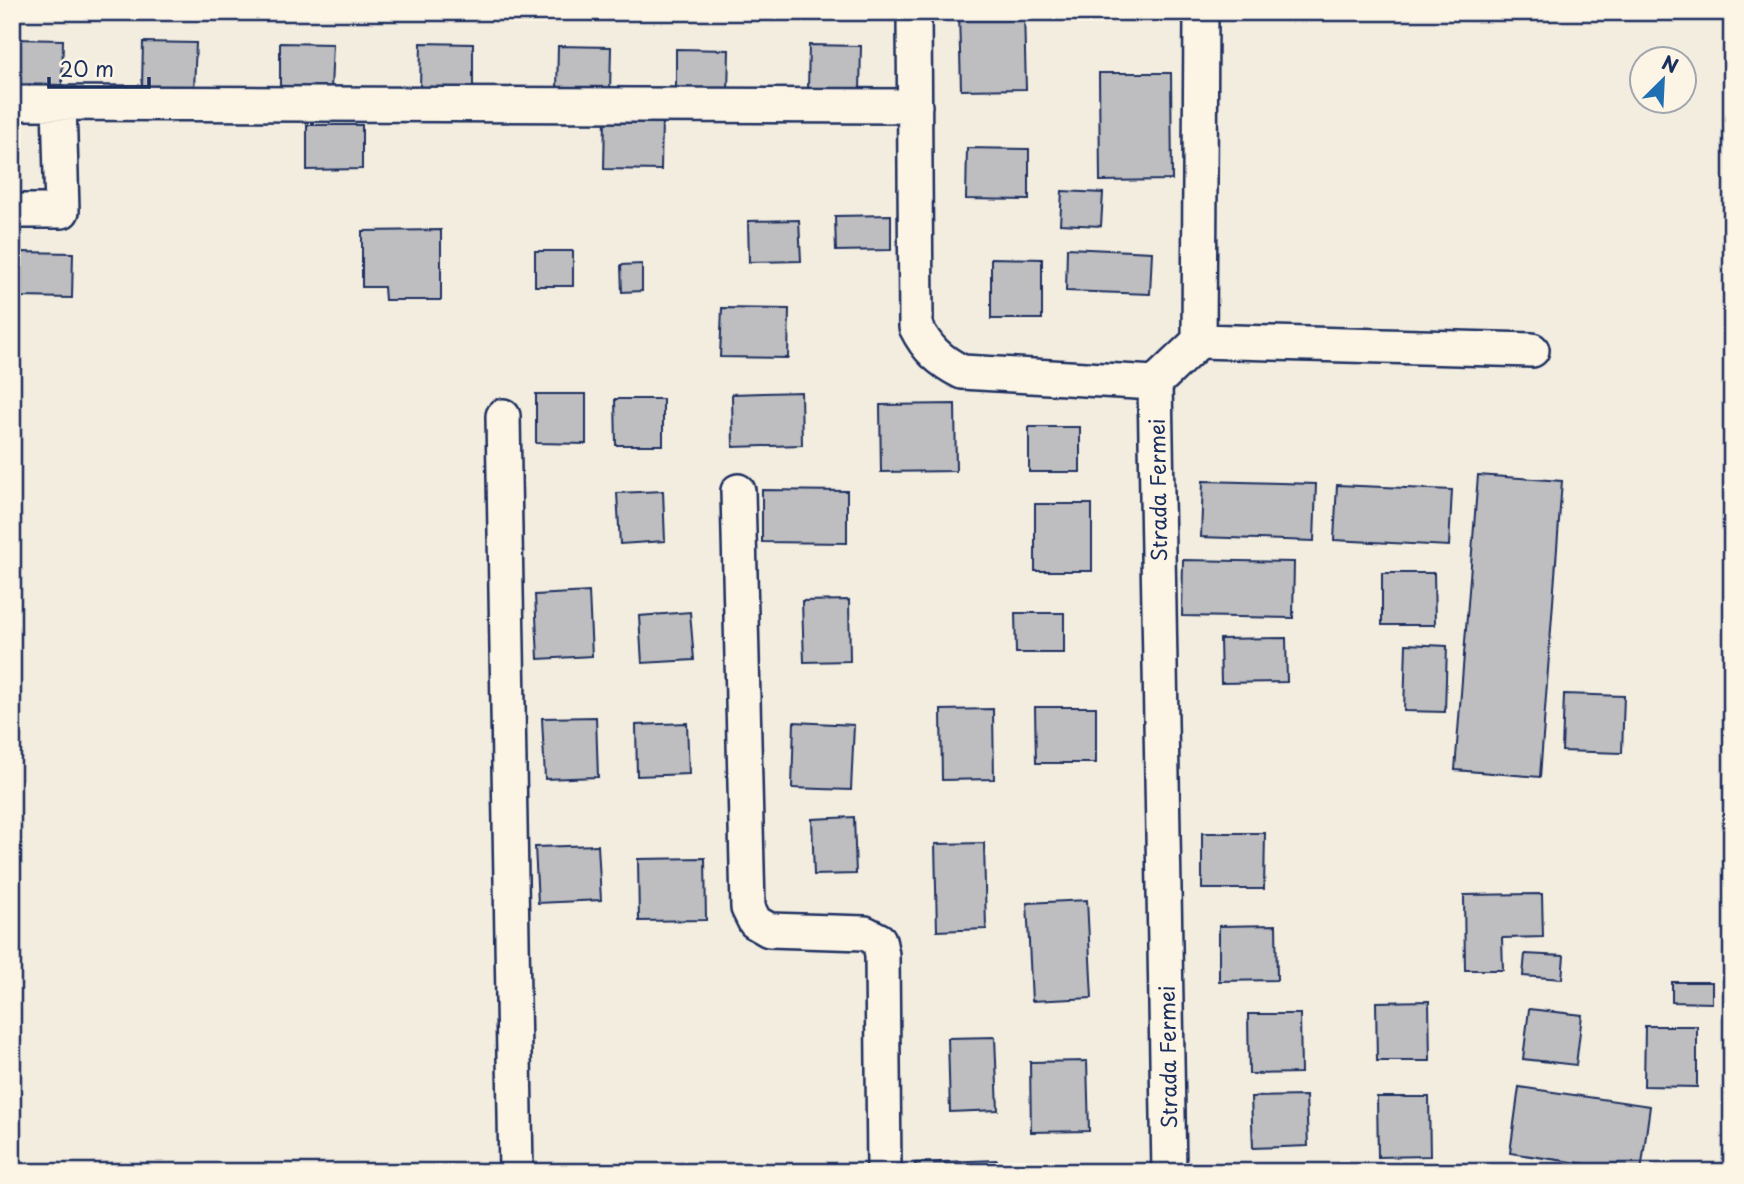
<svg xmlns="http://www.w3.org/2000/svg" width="1744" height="1184" viewBox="0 0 1744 1184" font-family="'Playpen Sans',sans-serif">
  <rect width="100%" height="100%" fill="#f3ede0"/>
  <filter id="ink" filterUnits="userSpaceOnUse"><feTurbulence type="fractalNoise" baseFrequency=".0143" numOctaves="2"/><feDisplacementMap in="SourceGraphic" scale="14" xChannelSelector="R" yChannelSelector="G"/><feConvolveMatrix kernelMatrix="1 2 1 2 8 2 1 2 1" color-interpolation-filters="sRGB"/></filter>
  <g filter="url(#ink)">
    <!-- building -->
    <path fill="#bebec0" stroke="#1b2f5e" stroke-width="2" d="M 959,12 L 1024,12 L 1026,89 L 961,90 Z
      M 12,39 L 63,40 L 62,85 L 12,84 Z
      M 143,42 L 196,43 L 194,89 L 142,87 Z
      M 280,43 L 333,44 L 331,90 L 280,88 Z
      M 421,43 L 473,44 L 473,90 L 420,88 Z
      M 809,45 L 861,46 L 860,91 L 808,90 Z
      M 558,46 L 611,47 L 610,92 L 557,91 Z
      M 676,49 L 729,50 L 728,95 L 676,94 Z
      M 1099,73 L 1171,73 L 1172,180 L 1100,181 Z
      M 605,117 L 662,118 L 661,170 L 604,169 Z
      M 307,125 L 362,125 L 362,169 L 307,170 Z
      M 967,148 L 1029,149 L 1029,200 L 966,199 Z
      M 1062,191 L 1103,193 L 1101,226 L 1060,224 Z
      M 891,215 L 891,250 L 836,251 L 835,216 Z
      M 799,220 L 801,261 L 749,262 L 748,221 Z
      M 441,230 L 441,300 L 385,300 L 384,287 L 362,287 L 362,231 Z
      M 1067,248 L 1152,252 L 1150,294 L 1066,291 Z
      M 535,251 L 573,251 L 573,286 L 535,286 Z
      M 21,252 L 73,253 L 72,298 L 20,297 Z
      M 991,258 L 1042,259 L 1042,319 L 991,319 Z
      M 642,264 L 642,291 L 622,292 L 621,265 Z
      M 722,308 L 789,309 L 788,358 L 720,357 Z
      M 801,392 L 802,445 L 733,447 L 732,394 Z
      M 536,394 L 586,394 L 586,444 L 536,443 Z
      M 615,399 L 663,399 L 663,445 L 616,445 Z
      M 955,404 L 956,471 L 881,472 L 880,405 Z
      M 1029,427 L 1080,427 L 1080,472 L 1029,472 Z
      M 1478,475 L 1562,481 L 1540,777 L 1455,770 Z
      M 1203,481 L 1316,484 L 1314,541 L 1201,537 Z
      M 1337,485 L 1452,490 L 1449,546 L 1334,540 Z
      M 762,490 L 847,491 L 847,543 L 762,542 Z
      M 663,491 L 665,541 L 620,544 L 617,493 Z
      M 1035,504 L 1092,504 L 1092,571 L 1035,571 Z
      M 1183,560 L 1294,562 L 1293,618 L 1182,616 Z
      M 1382,573 L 1434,573 L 1435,625 L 1382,625 Z
      M 589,592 L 592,656 L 538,659 L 535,595 Z
      M 849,600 L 850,661 L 804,662 L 802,601 Z
      M 690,612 L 694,660 L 642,663 L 639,616 Z
      M 1015,613 L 1064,613 L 1064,653 L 1016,653 Z
      M 1286,638 L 1287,682 L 1221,683 L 1220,639 Z
      M 1406,644 L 1447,646 L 1445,712 L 1404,711 Z
      M 1564,694 L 1624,696 L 1622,753 L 1562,751 Z
      M 1035,707 L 1096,707 L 1096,763 L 1036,763 Z
      M 993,709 L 994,779 L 942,780 L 941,710 Z
      M 596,717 L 598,777 L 545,779 L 542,718 Z
      M 794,722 L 854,725 L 851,790 L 792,788 Z
      M 687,723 L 689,774 L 637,776 L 636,725 Z
      M 854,817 L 856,874 L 814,875 L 812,819 Z
      M 1202,833 L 1265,833 L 1264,889 L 1202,889 Z
      M 984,843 L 986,929 L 937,931 L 935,844 Z
      M 598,845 L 601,900 L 538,903 L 535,847 Z
      M 705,858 L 706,920 L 639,921 L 638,859 Z
      M 1542,894 L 1543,937 L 1502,938 L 1503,970 L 1465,970 L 1464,895 Z
      M 1087,900 L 1092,998 L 1032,1001 L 1027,903 Z
      M 1276,925 L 1277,980 L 1219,981 L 1219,926 Z
      M 1525,954 L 1564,956 L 1562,979 L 1523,976 Z
      M 1672,982 L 1712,982 L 1712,1003 L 1672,1002 Z
      M 1429,1001 L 1430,1061 L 1377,1061 L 1376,1002 Z
      M 1529,1009 L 1582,1015 L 1576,1065 L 1523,1059 Z
      M 1248,1014 L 1300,1014 L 1301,1073 L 1249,1074 Z
      M 1645,1026 L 1697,1026 L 1697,1087 L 1644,1086 Z
      M 995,1037 L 998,1110 L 950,1112 L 948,1038 Z
      M 1087,1061 L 1089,1131 L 1031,1132 L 1030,1062 Z
      M 1519,1087 L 1650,1106 L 1641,1172 L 1510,1153 Z
      M 1306,1096 L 1308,1146 L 1253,1148 L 1251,1097 Z
      M 1377,1097 L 1429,1097 L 1430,1156 L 1378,1157 Z
      M 997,1160 L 998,1172 L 916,1172 L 915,1163 Z"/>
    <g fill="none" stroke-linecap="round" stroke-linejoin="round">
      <!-- minor casing -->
      <g stroke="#1b2f5e" stroke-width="38">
        <path id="minor" d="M 914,12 L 916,327 C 927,349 940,361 962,372 L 1155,383 L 1169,1172
          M 12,103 L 915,106
          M 12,211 L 62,211 L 59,103
          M 1199,341 L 1201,12
          M 1155,383 L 1199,341 L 1532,350
          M 503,416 L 516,1172
          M 738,491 L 748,908 L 755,922 L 769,930 L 865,933 L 879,940 L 882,955 L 884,1172"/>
      </g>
      <!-- minor -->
      <use href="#minor" stroke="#fcf5e5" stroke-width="33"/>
    </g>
  </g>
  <g text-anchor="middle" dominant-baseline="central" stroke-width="5" stroke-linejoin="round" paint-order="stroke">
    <!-- street labels -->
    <g font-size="21" fill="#1b2f5e" stroke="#fcf5e5">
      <text transform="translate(1157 490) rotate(-91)">Strada Fermei</text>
      <text transform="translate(1167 1057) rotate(-91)">Strada Fermei</text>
    </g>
  </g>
  <!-- margin -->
  <rect width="1744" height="1184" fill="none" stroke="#fcf5e5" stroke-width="42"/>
  <rect x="21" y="21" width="1702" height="1142" fill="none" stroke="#1b2f5e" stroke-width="2.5" filter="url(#ink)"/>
  <!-- north arrow -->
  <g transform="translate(1663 80) rotate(24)"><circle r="33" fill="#fcf5e5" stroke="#a2a6af" stroke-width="2"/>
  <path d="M0-5L12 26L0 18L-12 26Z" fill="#1f6fb2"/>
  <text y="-10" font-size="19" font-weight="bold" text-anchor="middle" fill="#1b2f5e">N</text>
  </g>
  <!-- scale -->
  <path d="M49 77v10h100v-10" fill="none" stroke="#1b2f5e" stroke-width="3.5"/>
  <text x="60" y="77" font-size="21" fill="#1b2f5e" stroke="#fcf5e5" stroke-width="5" paint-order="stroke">20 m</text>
</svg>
